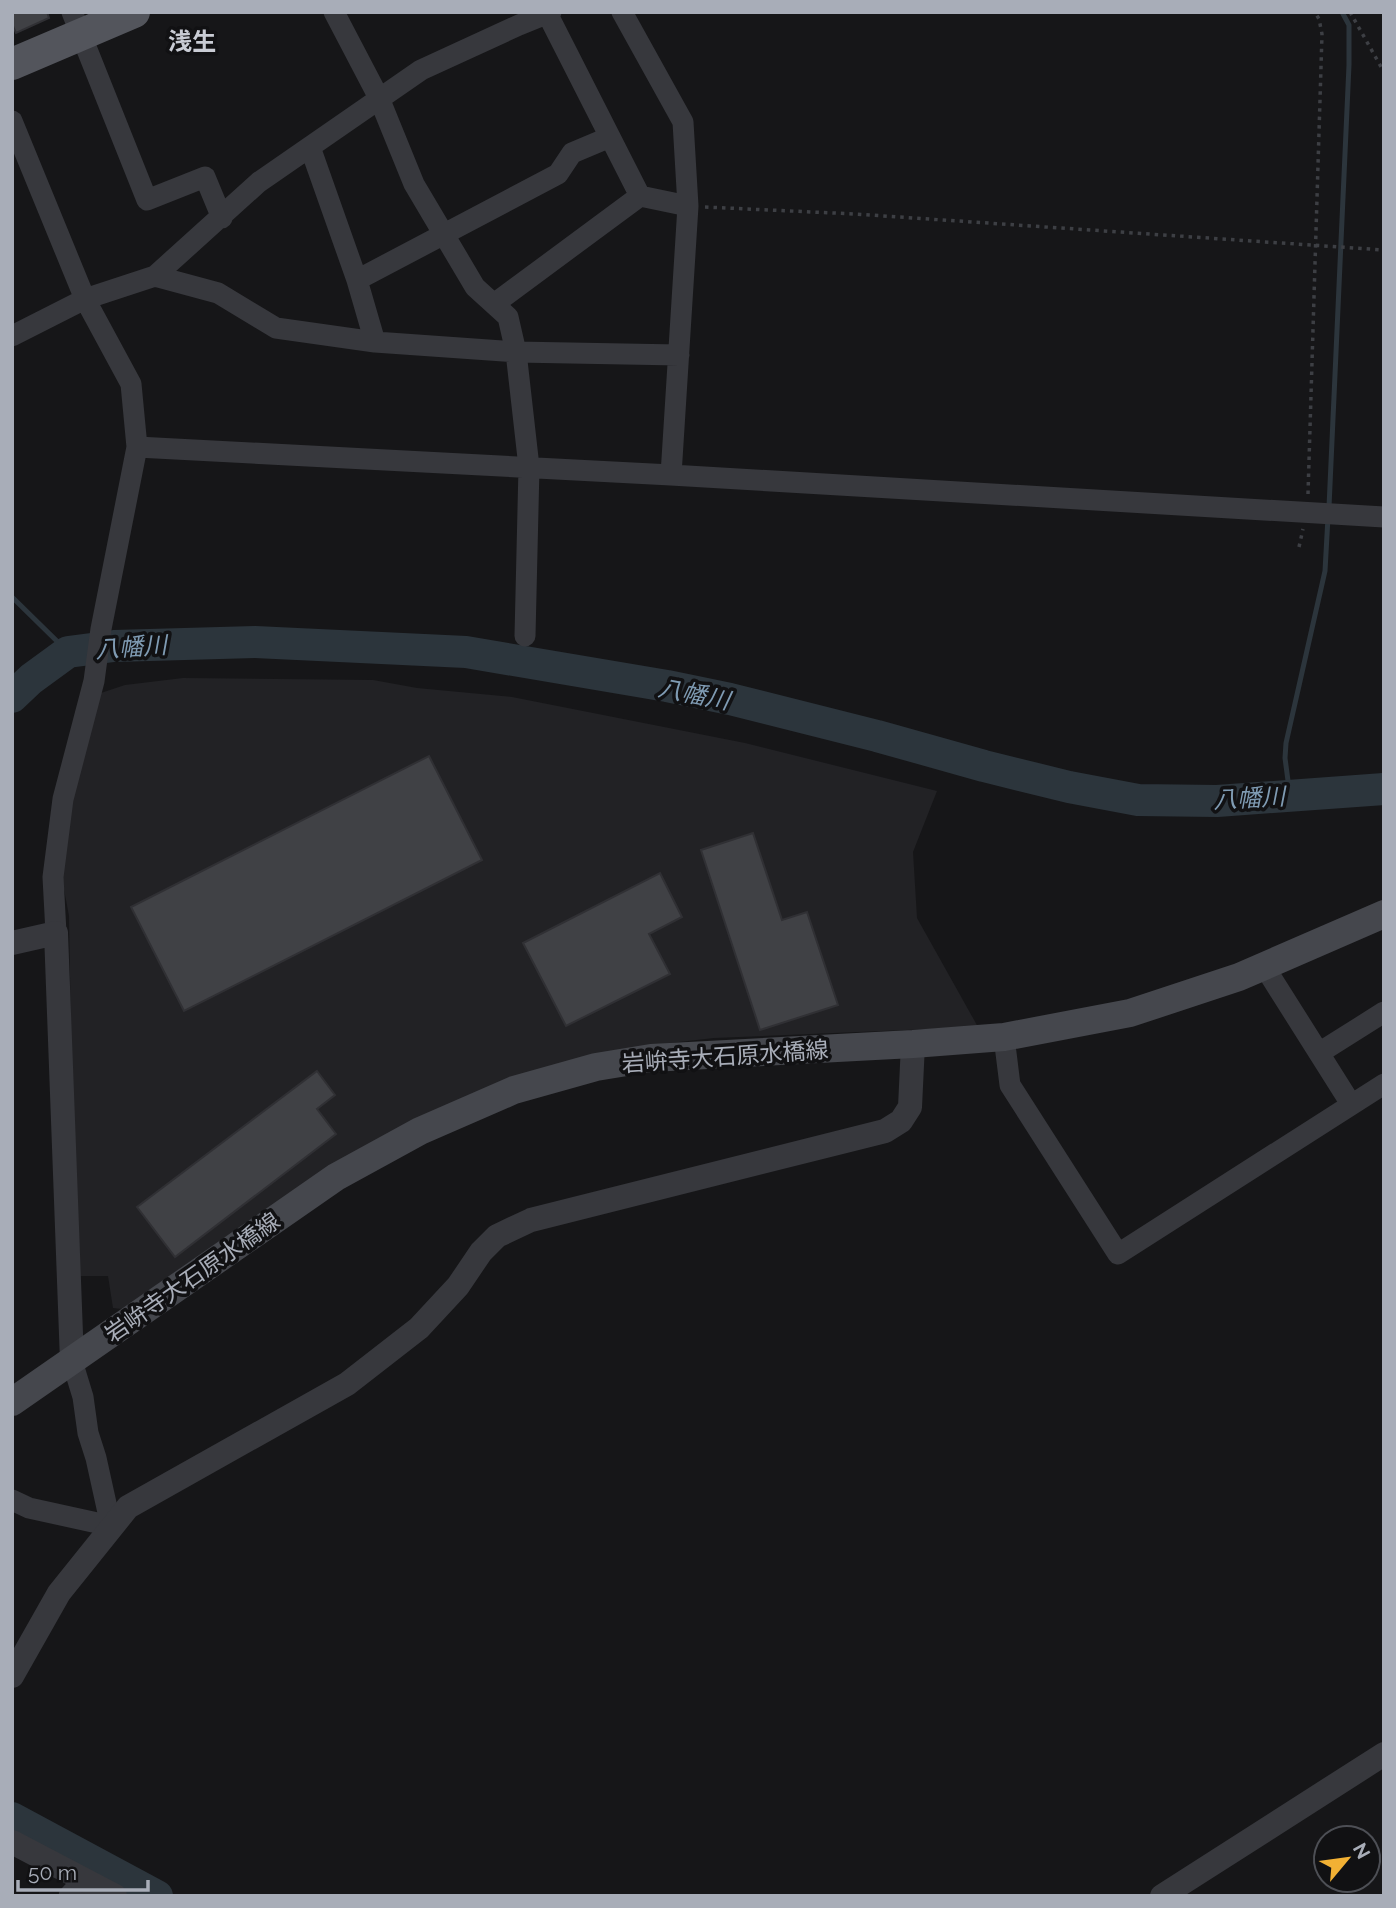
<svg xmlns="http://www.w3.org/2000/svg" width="1396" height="1908" viewBox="0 0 1396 1908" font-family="Raleway,'Noto Sans JP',sans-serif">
  <rect width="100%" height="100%" fill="#161618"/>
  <!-- built -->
  <path fill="#222225" d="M 183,678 L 373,680 L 417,688 L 512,697 L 745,743 L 937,791 L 913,852 L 917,918 L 978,1027 L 714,1038 L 653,1045 L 547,1069 L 131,1310 L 113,1308 L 108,1276 L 75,1276 L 69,916 L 61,873 L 74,789 L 98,694 L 125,685 Z"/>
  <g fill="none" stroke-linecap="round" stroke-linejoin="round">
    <!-- stream -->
    <path stroke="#2c353c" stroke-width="5" d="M 1329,507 L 1349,65 L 1349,25 L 1342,12
      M 12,597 L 68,652
      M 1290,796 L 1285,758 L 1286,743 L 1325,571 L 1328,517"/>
    <!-- river -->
    <path stroke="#2c353c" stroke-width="32" d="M 12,697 L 31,679 L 68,652 L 114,646 L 255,642 L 466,652 L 667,686 L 730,699 L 877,736 L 984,766 L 1069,787 L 1138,800 L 1217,801 L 1384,789
      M 12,1818 L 157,1896"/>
  </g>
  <!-- building -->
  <path fill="#404145" stroke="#303034" stroke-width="2" d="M 15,12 L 47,12 L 49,18 L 16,33 L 12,24 L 12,14 Z
    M 429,756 L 482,860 L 184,1011 L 131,907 Z
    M 753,833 L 782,920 L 807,912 L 838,1005 L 760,1030 L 701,850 Z
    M 660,873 L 682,917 L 649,934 L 670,974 L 566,1026 L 523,943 Z
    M 317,1071 L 335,1095 L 317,1109 L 336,1134 L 175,1257 L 137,1207 Z"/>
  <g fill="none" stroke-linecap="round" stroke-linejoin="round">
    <!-- path -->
    <path stroke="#3d3f44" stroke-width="3.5" stroke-dasharray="3.5 5" stroke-linecap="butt" d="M 1350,12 L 1384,72
      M 705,207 L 855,214 L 1384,250
      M 1308,494 L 1322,34 L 1319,19 L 1315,12
      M 1299,547 L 1303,529"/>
    <!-- minor -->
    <path stroke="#37383d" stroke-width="21" d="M 72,12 L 147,200 L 205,177 L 222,218
      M 334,12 L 379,98 L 414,184 L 475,287 L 508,317 L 516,352 L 529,467 L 525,636
      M 622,12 L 683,122 L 688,206 L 671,475
      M 548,15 L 640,196 L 688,206
      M 12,121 L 85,299 L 131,384 L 137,447 L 101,629 L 94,681 L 63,799 L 53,877 L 56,933
      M 310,147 L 357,280
      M 155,276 L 218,293 L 276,328 L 375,342 L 516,352 L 679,355
      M 494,304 L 640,196
      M 12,336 L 85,299 L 155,276 L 259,182 L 421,70 L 519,25 L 551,12
      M 375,342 L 357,280 L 558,174 L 572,153 L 610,137
      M 137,447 L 671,475 L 1384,517
      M 1264,966 L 1351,1104
      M 1004,1037 L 1010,1085 L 1118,1254 L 1384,1084
      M 1319,1053 L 1384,1012
      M 12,1500 L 29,1508 L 111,1526 L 96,1458 L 88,1433 L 83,1397 L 72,1361
      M 69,1896 L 84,1880"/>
    <!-- tertiary -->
    <path stroke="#37383d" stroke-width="24" d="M 12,943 L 56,933 L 72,1361
      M 12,1676 L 59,1593 L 128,1507 L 347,1384 L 419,1328 L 458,1286 L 481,1252 L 497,1236 L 531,1220 L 885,1131 L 901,1121 L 910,1107 L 913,1044
      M 12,1842 L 115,1896
      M 1162,1896 L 1384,1754"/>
    <!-- secondary -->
    <path stroke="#45474d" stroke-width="28" d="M 12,1402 L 336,1177 L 420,1131 L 514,1090 L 596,1067 L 651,1058 L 913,1044 L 1004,1037 L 1130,1013 L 1239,977 L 1384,914"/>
    <!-- primary -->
    <path stroke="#53555c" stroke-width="32" d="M 12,64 L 134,12"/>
  </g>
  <g text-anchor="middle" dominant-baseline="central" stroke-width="7" stroke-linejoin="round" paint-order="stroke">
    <!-- street labels -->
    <g font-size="23" fill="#a8adb8" stroke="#111113">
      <text transform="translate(725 1056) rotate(-4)">岩峅寺大石原水橋線</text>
      <text transform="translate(192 1277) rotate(-35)">岩峅寺大石原水橋線</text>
    </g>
    <!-- neighbourhood labels -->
    <g font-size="24" font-weight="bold" fill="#c9ccd4" stroke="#111113">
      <text x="192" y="41">浅生</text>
    </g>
    <!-- water labels -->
    <g font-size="24" font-style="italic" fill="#7f9bb3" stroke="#111113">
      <text transform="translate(131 647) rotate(-4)">八幡川</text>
      <text transform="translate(694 694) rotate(11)">八幡川</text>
      <text transform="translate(1249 798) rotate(-3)">八幡川</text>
    </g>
  </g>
  <!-- border -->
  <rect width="1396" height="1908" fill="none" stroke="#a8adb8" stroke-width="28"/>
  <!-- north arrow -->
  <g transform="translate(1347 1859) rotate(61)"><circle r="33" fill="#111113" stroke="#4d4f55" stroke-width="2"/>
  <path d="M0-5L12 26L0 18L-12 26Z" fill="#f2b134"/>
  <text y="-10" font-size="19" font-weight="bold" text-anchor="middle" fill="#a8adb8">N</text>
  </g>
  <!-- scale -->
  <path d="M18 1880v10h130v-10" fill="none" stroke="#a8adb8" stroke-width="3.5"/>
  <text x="28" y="1880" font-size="21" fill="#a8adb8" stroke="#111113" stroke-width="5" paint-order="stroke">50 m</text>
</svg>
